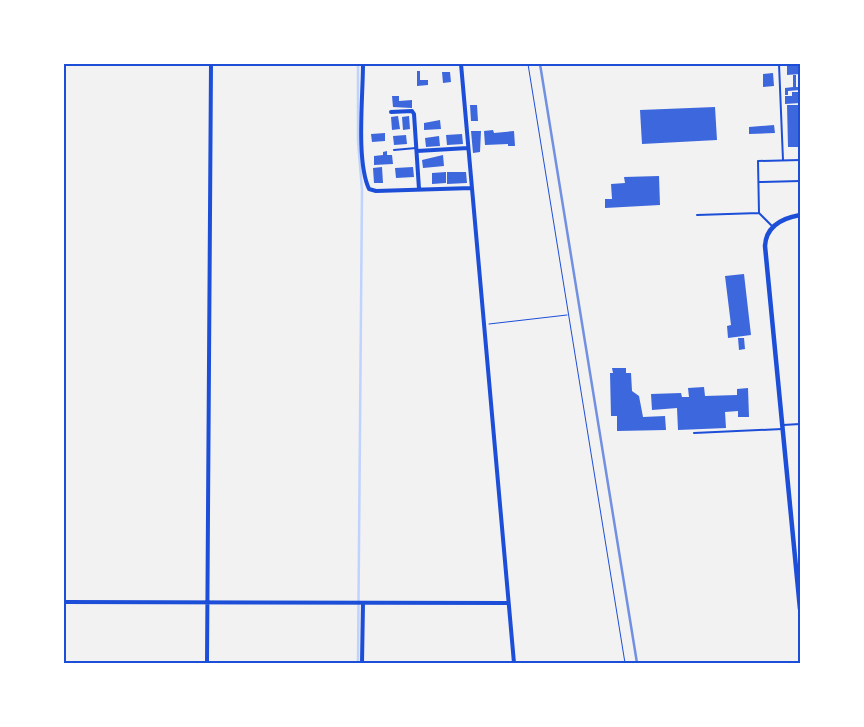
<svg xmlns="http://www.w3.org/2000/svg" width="864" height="727" viewBox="0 0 864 727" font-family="'Nunito Sans',sans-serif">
  <rect width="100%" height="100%" fill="#f2f2f2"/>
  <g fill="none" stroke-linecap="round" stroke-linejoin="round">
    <!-- stream -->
    <path stroke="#bfd3fe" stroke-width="2.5" d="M 358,663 L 362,190 L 358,141 L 358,64"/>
  </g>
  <!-- building -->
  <path fill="#3d67dc" d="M 787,64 L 800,64 L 800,74 L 787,75 Z
    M 417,71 L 420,71 L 420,80 L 428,80 L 428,85 L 417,86 Z
    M 442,72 L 450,72 L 451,82 L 443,83 Z
    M 773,73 L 774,86 L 763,87 L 763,74 Z
    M 793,75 L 796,75 L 796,87 L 800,87 L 800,90 L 788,91 L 788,95 L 785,95 L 785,88 L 793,87 Z
    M 792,92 L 800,92 L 800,103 L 785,104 L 785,96 L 792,96 Z
    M 392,96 L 399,96 L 399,101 L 412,100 L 412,108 L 393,107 Z
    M 470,105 L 477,105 L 478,121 L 471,121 Z
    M 787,105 L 800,105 L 800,147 L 788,147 Z
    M 715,107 L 717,140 L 642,144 L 640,110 Z
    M 398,116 L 400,129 L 392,130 L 391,117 Z
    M 409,116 L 410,129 L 403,130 L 402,117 Z
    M 440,120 L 441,129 L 424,130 L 424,123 Z
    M 774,125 L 775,133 L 749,134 L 749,127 Z
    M 493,130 L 494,133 L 514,131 L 515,146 L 508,146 L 508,144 L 485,145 L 484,131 Z
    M 471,131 L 481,131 L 480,152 L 473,153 Z
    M 385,133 L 385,141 L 372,142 L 371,134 Z
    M 462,134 L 463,144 L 447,145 L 446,135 Z
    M 406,135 L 407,144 L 394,145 L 393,136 Z
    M 439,136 L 440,146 L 426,147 L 425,138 Z
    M 387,151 L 387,155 L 392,155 L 393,164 L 374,165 L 374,156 L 383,155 L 383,152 Z
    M 443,155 L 444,166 L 423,168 L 422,160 Z
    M 382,167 L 383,183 L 374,183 L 373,168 Z
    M 413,167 L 414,177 L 396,178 L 395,168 Z
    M 446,172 L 446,183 L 432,184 L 432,173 Z
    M 447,172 L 466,172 L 467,183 L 447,184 Z
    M 659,176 L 660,205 L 605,208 L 605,199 L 612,199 L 611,184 L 625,183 L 624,177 Z
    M 744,274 L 751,335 L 728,338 L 727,326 L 731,325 L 725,276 Z
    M 738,338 L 744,338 L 745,349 L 739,350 Z
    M 612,368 L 626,368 L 626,373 L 631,373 L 632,391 L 639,396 L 643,417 L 665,416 L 666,430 L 617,431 L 617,416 L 611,416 L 610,373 L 613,373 Z
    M 704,387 L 705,396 L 737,395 L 737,389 L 748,388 L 749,417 L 738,417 L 738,411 L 725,412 L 726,428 L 678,430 L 677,408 L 652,410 L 651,394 L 681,393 L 682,397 L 689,397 L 688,388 Z"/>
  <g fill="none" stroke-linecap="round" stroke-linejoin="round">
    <!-- path -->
    <path stroke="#1d4ed8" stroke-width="1" d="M 528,64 L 625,663
      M 489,324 L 567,315"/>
    <!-- service -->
    <path stroke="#1d4ed8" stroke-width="2" d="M 779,64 L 783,160
      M 394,150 L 416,148
      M 759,182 L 800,181
      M 697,215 L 759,213
      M 772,226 L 759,213 L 758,161 L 800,160
      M 783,425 L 800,424
      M 694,433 L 782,429"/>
    <!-- minor -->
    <path stroke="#1d4ed8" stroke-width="4" d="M 363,64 C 363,97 356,161 369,189 L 376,191 L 472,188
      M 461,64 L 514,663
      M 391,112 L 412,111 L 414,114 L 419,189
      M 417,151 L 468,148
      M 64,602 L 508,603
      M 207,663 L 211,64
      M 362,663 L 363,603"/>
    <!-- tertiary -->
    <path stroke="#1d4ed8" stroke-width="4.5" d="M 800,215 C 783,218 766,226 765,246 L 800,609"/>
    <!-- rail -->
    <path stroke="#7290e2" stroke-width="2.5" d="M 540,64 L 637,663"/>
  </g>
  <!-- border -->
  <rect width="864" height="727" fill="none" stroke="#ffffff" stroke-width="130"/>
  <rect x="65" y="65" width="734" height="597" fill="none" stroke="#1d4ed8" stroke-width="2"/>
</svg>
